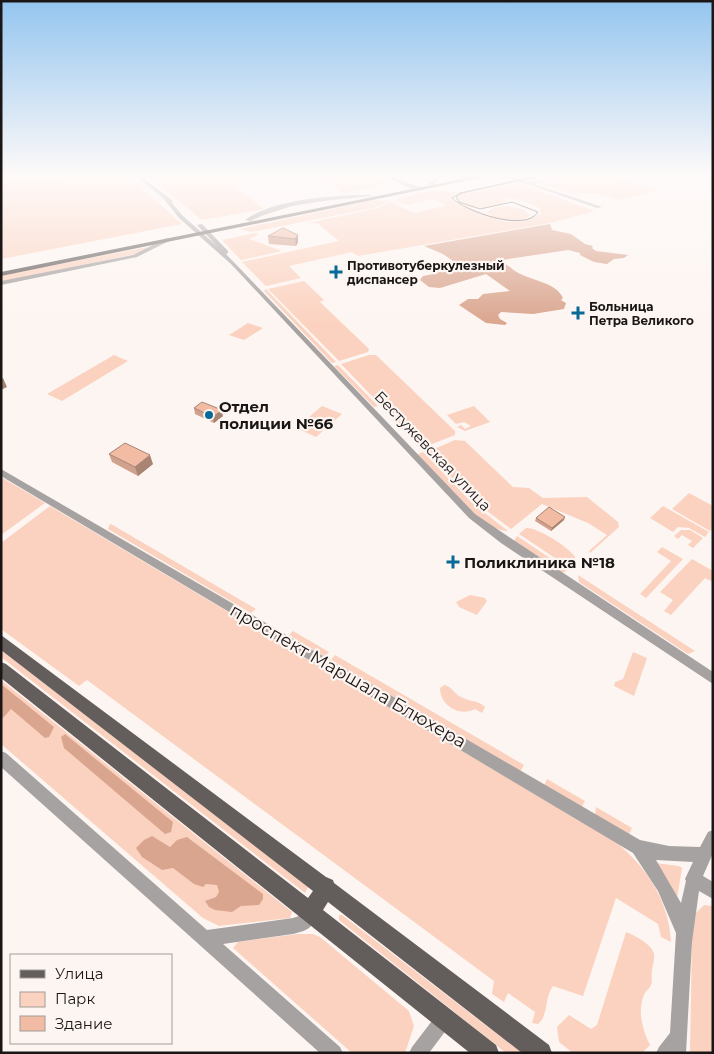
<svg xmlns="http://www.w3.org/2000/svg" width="714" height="1054" viewBox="0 0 714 1054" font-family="Montserrat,sans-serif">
  <rect width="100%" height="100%" fill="#fdf5f1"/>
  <!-- green -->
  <path fill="#fbd2bf" d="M 129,177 L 182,224 L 1,259 L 1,178 Z
    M 149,177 L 268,177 L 232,184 L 264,209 L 202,220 Z
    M 319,177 L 373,177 L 390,184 L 344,193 Z
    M 564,177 L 616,177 L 659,191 L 621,200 L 596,193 L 572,194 L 541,183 Z
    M 517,183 L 595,211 L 550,223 L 358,256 L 352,252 L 289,266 L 301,278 L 266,286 L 242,262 L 339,241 L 317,223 L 308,223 L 379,208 L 390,201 L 414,213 L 444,206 L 444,204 L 435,199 L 407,205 L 395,200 L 431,190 L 461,192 L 454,194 L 452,200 L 505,222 L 521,222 L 541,214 L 541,209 C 531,204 514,195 503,199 L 506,201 L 505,203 C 489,208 469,213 457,198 L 462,194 Z
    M 375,200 L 388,201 L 378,207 L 252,232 L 240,229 Z
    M 509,206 L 525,210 L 530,216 C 517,224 498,223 487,212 L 496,207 Z
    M 256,233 L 258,235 L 249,239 L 282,251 L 241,260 L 222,240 Z
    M 154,246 L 135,254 L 1,282 L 1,275 Z
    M 304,281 L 324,300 L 320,302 L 369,349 L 368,352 L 339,361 L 268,289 Z
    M 266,289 L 336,362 L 332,363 L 264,291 Z
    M 248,323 L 263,328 L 244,340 L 229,335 Z
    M 114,355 L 128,361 L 62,401 L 47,394 Z
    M 369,355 L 376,355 L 455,431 L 455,435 L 422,448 L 341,364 Z
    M 338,365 L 378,406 L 374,407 L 334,366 Z
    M 322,406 L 342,414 L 316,437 L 296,428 Z
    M 474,406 L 490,422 L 465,431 L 457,427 L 461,425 L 465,429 L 471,426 L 464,422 L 456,424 L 447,415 Z
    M 455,440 L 465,441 L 513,487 L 529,488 L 543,498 L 587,497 L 618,522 L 619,527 L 590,553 L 589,551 L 607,535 L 588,523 L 542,504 L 511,529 L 475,502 L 427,452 Z
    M 423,452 L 472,503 L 508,531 C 482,532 436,474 418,454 Z
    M 1,477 L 45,503 L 1,535 Z
    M 689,493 L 713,506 L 713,528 L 710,531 L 672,509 Z
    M 50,506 L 617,843 C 647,868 669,901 671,942 L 661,937 L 658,924 L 616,898 L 583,996 L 553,986 C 544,998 549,1015 538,1024 L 532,1023 L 535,1012 L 508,993 L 504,1002 L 492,994 L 494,981 L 87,680 L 79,686 L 1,629 L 1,543 Z
    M 663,506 L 709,532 L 705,537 L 689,528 L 678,527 L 673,532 L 650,518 Z
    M 110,524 L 111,524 L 256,609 L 251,613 L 108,529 Z
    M 526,528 C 537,527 569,547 575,557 L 574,565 L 570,568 L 519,534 Z
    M 681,530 L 690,530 L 703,538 L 693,548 L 688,545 L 692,541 L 682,535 L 678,539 L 674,536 Z
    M 517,536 L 568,570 L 562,573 L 514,541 Z
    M 662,547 L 683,559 L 646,598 L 640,594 L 671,561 L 657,552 Z
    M 692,559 L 713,571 L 713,582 L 705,578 L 671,615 L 664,611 L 673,600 L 660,592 Z
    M 578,575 L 695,651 L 688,654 L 579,582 Z
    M 470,595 L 485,598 L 487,601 L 477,615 L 459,607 L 456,602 Z
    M 293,631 L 329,652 L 325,657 L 289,635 Z
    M 1,650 L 308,887 L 305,893 L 1,657 Z
    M 633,652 L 647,658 L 634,696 L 614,686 L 615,682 L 623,679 Z
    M 335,655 L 524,765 L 520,772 L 331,660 Z
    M 1,680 L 292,912 L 290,918 L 219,926 L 203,918 L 1,744 Z
    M 444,685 C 452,686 454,694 461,697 C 470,702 478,700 485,707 L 482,713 L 475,709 C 460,717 440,706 440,688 Z
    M 547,779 L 585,801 L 581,808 L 544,786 Z
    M 596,807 L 632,828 L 629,835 L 595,815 Z
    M 655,863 L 679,866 L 682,868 L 677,898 Z
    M 704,905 L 713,906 L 713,1053 L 690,1053 L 692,939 L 696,913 Z
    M 339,915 L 342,915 L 522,1053 L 506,1053 L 339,920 Z
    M 626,932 C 634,935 652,944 654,954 C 655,963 650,970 652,982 C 651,988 646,990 644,995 C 637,1011 643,1031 650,1045 L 642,1053 L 573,1053 L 559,1042 L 557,1027 L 569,1015 L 591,1029 L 597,1025 Z
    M 298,934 L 313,934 L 320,937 L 409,1011 L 414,1026 L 405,1053 L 352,1053 L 233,948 L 238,942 Z"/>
  <!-- forest -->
  <path fill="#daa58e" d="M 550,224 L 552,230 L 571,234 L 585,244 L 593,246 L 592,248 L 596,251 L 628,255 L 624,258 L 614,259 L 607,264 L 594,262 L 580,255 L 580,253 L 568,250 L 502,260 L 502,263 C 508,265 510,267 515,271 C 530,281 555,281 563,298 L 561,300 L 566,303 L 564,309 L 533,314 L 501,312 L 498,315 L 500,319 L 507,323 L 505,325 L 486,323 L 459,305 L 468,299 L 478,299 L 483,294 L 510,291 L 486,274 L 440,288 L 429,287 L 420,280 L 423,276 C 438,274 446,269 459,265 L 443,254 L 424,246 Z
    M 1,684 L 54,727 L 49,737 L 45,738 L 11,709 L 1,720 Z
    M 65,734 L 173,822 L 171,832 L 165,834 L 64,748 L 61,737 Z
    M 152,836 L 170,847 L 177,840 L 187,837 L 263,894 L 263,899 L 259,905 L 241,906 L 232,912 L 215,910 L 209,907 L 205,901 L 216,897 L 219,892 L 217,885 L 206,884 L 203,887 L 194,884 L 173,868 L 162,870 L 142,857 L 136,848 L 144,840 Z"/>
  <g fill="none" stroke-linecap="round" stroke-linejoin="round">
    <!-- minor -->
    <path fill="#a6a2a1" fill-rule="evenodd" d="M 137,177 L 142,177 L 173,201 L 172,203 L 183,216 L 217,246 L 197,225 L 202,224 L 228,251 L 228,253 L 226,254 L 475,514 L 509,537 L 713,672 L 713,684 L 501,543 L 469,518 L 231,264 L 179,218 L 163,198 Z
      M 386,177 L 392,177 L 425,189 L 423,190 L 410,188 Z
      M 438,177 L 443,177 L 433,185 L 429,185 L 429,183 Z
      M 507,177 C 514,177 520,181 527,181 C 537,183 550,177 560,177 L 533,184 L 602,207 L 597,208 Z
      M 355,195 L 370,195 L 372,196 L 323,201 L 292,206 L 264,215 L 250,221 L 245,220 C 273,200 321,197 355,195 Z
      M 167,238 L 169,239 L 169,241 L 137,257 L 1,285 L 1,281 L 133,255 Z
      M 1,469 L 640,840 L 669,846 L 700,847 L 708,832 L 713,830 L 713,853 L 703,876 L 713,882 L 713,899 L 699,891 L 692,942 L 686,1053 L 656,1053 L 659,1047 L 670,1033 L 676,933 L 658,891 L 633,853 L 1,476 ZM 656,860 L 693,862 L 685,879 L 686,881 L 681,903 Z
      M 1,751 L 6,753 L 207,930 L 293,918 L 299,916 L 304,907 L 310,905 L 316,907 L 318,913 C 312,928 309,930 293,934 L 223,944 L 340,1047 L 343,1053 L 320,1053 L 1,767 Z
      M 444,1010 L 450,1013 L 453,1019 L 450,1025 L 429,1053 L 409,1053 L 412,1047 L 438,1013 Z"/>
    <!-- major -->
    <path fill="#635d5b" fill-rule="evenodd" d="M 472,177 L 484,177 L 1,276 L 1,272 Z
      M 1,635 L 326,877 L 333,880 L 334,883 L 549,1045 L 552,1053 L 522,1053 L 328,902 L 323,910 L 496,1045 L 499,1053 L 470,1053 L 1,678 L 1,662 L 6,664 L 308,898 L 313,891 L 1,650 Z"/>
    <!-- tram -->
    <path stroke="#393634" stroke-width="1" d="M 533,177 L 460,193 L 452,198 C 465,211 525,233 538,212 L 512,202 L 480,209 L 459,202 L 456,197 L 462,193 L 536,177"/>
  </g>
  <!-- wall -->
  <path fill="#d0a28d" d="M 298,235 L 298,242 L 296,246 L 269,244 L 268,236 Z
    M 194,408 L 223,416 L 214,423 L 195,414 Z
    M 109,454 L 153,464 L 138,476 L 112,462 Z
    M 536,518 L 564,520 L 551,531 L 535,521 Z"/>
  <!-- shaded-wall -->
  <path fill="#a98473" d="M 298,235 L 298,242 L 296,246 L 295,239 Z
    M 3,378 L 7,387 L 1,390 L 1,379 Z
    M 222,410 L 223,416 L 214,423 L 213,417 Z
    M 150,455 L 153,464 L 138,476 L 135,467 Z
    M 565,517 L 564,520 L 551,531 L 552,528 Z"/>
  <!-- building -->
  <path fill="#f2bca4" stroke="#a98473" d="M 283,228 L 298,235 L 295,239 L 268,236 Z
    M 202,402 L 222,410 L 213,417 L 194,408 Z
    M 125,443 L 150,455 L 135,467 L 109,454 Z
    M 549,507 L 565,517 L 552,528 L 536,518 Z"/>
  <!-- sky -->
  <linearGradient id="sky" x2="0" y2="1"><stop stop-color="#94c5ef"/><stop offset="0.54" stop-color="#fefaf9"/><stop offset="1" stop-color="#fefaf9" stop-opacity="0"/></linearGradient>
  <rect width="714" height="325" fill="url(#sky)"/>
  <!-- markers -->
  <g fill="#066997" stroke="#fdf5f1" stroke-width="2">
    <path d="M333.5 264.5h5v5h5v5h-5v5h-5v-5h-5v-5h5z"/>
    <path d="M575.5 305.5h5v5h5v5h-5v5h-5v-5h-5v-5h5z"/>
    <circle cx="209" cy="415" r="5"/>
    <path d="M450.5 554.5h5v5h5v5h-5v5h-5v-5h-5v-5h5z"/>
  </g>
  <g text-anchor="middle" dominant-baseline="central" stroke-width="4.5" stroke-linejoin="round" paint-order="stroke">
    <!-- far-poi labels -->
    <g font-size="12" font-weight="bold" fill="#191615" stroke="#fdf5f1" text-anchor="start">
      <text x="347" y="265">Противотуберкулезный<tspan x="347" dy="14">диспансер</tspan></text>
      <text x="589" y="306">Больница<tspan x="589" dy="14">Петра Великого</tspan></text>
    </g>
    <!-- poi labels -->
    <g font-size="15" font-weight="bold" fill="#191615" stroke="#fdf5f1" text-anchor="start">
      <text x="219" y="406">Отдел<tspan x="219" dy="17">полиции №66</tspan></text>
      <text x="464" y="562">Поликлиника №18</text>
    </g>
    <!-- street labels -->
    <g font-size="15" fill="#191615" stroke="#fdf5f1">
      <text transform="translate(433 451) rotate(46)">Бестужевская улица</text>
    </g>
    <!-- near-street labels -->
    <g font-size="18" fill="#191615" stroke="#fdf5f1">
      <text transform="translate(348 676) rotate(30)">проспект Маршала Блюхера</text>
    </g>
  </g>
  <!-- border -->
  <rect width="714" height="1054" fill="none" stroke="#191615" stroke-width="5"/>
  <!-- legend -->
  <rect x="10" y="954" width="162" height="90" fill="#fdf5f1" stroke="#a29c99"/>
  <rect x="20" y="970" width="25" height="8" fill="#635d5b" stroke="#a29c99"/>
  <text x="55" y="979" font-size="15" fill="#191615">Улица</text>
  <rect x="20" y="992" width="25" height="15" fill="#fbd2bf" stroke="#a29c99"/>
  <text x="55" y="1004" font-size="15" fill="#191615">Парк</text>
  <rect x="20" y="1016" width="25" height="15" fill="#f2bca4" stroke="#a29c99"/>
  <text x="55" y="1029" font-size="15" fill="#191615">Здание</text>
</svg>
